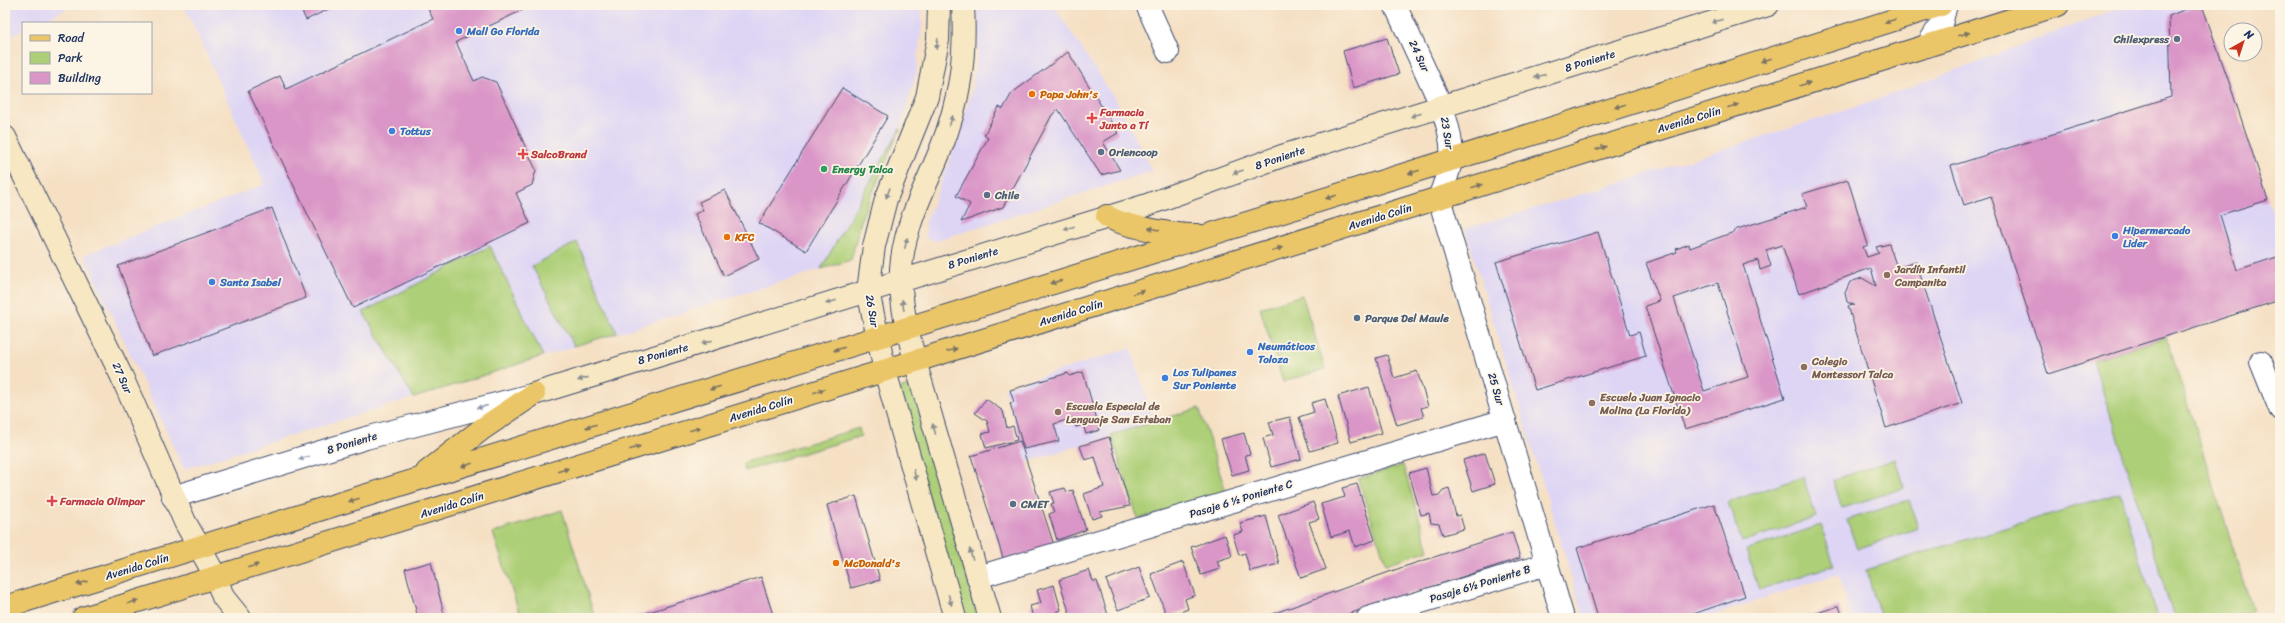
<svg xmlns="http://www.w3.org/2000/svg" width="2285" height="623" viewBox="0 0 2285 623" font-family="Sriracha,sans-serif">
  <rect width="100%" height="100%" fill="#fcf5e5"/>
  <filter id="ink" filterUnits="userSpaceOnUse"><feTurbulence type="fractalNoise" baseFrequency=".025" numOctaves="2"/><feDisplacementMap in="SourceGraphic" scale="8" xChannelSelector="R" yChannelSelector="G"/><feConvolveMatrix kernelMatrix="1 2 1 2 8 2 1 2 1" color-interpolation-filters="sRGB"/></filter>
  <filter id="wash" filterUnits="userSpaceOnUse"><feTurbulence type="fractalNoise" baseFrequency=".012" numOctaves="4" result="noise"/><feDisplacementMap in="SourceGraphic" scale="16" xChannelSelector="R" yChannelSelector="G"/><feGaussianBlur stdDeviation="0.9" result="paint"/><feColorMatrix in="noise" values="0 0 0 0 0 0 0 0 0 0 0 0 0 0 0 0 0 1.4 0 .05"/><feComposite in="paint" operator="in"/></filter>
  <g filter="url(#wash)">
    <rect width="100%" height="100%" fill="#f5e0c4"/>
    <!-- built -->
    <path fill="#ded5f5" d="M 5,5 L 74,5 L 38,23 L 23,23 L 23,30 L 5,39 Z
      M 184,5 L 922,5 L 922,24 L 916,74 L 900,129 L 862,217 L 851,260 L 184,469 L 84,255 L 265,184 Z
      M 977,5 L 1053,5 L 1117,102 L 1152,171 L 935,241 L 926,238 L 926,222 L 957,141 L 971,94 L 978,52 Z
      M 2127,5 L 2202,5 L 2280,235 L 2280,300 L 2166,337 L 2253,610 L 2229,618 L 1851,618 L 1838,574 L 1704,618 L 1584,618 L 1465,229 L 1599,189 L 1868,103 Z
      M 1131,348 L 1154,422 L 1027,462 L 1004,388 Z"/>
    <!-- green -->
    <path fill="#adcf77" stroke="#647f6a" d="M 900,129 L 862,217 L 851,260 L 821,269 Z
      M 577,242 L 617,333 L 574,346 L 532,266 Z
      M 490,246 L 543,356 L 414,398 L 363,312 Z
      M 1302,295 L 1325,369 L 1283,382 L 1260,308 Z
      M 2166,337 L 2253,610 L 2229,618 L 2174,618 L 2093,360 Z
      M 909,386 L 916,401 L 978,618 L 964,618 L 899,393 L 901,388 Z
      M 1199,408 L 1226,492 L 1138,519 L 1111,435 Z
      M 859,428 L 861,436 L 745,471 L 743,463 Z
      M 1895,459 L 1904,488 L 1842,508 L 1833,480 Z
      M 1403,465 L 1429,550 L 1386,564 L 1358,479 Z
      M 1803,477 L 1816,517 L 1742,542 L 1728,502 Z
      M 2120,493 L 2158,618 L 1881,618 L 1866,570 Z
      M 1909,500 L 1918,528 L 1857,549 L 1847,520 Z
      M 562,510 L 595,618 L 521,618 L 493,533 Z
      M 1821,525 L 1834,565 L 1759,590 L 1746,550 Z"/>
    <g id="blocks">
      <!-- building -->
      <path fill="#da96c7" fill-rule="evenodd" d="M 299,5 L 337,5 L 306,20 Z
        M 426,5 L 533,5 L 456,42 L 474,81 L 482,77 L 496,82 L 536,170 L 532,185 L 516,193 L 530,223 L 353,308 L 248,91 L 280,76 L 286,89 L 433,19 Z
        M 2196,5 L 2202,5 L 2228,79 L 2268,200 L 2220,215 L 2237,270 L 2280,256 L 2280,300 L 2048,374 L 1991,196 L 1964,205 L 1951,166 L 2171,97 L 2169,16 Z
        M 1387,38 L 1399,74 L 1353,88 L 1343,51 Z
        M 1068,52 L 1118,133 L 1103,142 L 1120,170 L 1101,175 L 1058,109 L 1052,115 L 1003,207 L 961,222 L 970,204 L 956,196 L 988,138 L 984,135 L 999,107 L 1003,109 L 1012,93 Z
        M 842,88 L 888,116 L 806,251 L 759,223 Z
        M 1848,180 L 1868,245 L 1863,247 L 1867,257 L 1879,253 L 1876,247 L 1889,244 L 1897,268 L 1916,262 L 1962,403 L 1886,428 L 1848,306 L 1854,305 L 1847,302 L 1845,293 L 1850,282 L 1862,278 L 1876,286 L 1871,268 L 1799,294 L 1782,245 L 1766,250 L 1771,266 L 1760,270 L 1758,260 L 1743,265 L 1785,398 L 1685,429 L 1645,306 L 1660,301 L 1646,263 L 1677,252 L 1676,249 L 1689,244 L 1690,248 L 1734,232 L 1737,229 L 1807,207 L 1802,194 ZM 1718,283 L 1748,377 L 1704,391 L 1674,298 Z
        M 725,190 L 759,259 L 724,276 L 695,214 L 703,210 L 699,202 Z
        M 272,208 L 306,298 L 152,356 L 118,266 Z
        M 1598,232 L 1630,335 L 1639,332 L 1646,356 L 1535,390 L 1496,262 Z
        M 1387,355 L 1394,378 L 1417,371 L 1428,406 L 1421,408 L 1424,417 L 1397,425 L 1376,358 Z
        M 1083,372 L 1100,430 L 1086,434 L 1083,425 L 1076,427 L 1073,418 L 1054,424 L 1059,441 L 1024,449 L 1010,403 L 1014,402 L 1010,390 L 1068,373 L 1069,376 Z
        M 1369,387 L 1382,433 L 1351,442 L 1338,396 Z
        M 986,399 L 1003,411 L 1007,428 L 1013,426 L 1017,440 L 986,448 L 982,434 L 990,432 L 987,421 L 975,413 Z
        M 1325,399 L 1338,443 L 1310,451 L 1299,417 L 1314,412 L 1311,403 Z
        M 1290,417 L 1301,459 L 1271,467 L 1263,438 L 1273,435 L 1269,422 Z
        M 1244,433 L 1250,454 L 1245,455 L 1249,470 L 1232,475 L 1221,439 Z
        M 1109,437 L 1130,506 L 1100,512 L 1102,516 L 1092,519 L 1084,494 L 1104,487 L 1095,457 L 1085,460 L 1080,446 Z
        M 1020,441 L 1054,545 L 1004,561 L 971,456 Z
        M 1485,453 L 1495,484 L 1473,491 L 1463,460 Z
        M 1426,468 L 1433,496 L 1439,495 L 1443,490 L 1449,488 L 1456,516 L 1460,515 L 1464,529 L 1443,535 L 1439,524 L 1431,523 L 1429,513 L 1421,515 L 1409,473 Z
        M 1357,484 L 1375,540 L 1355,547 L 1350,531 L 1331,537 L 1321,504 L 1345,497 L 1342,488 Z
        M 1065,488 L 1067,492 L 1073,490 L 1086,530 L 1057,540 L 1049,514 L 1054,512 L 1051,504 L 1054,503 L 1050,492 Z
        M 856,496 L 880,580 L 851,588 L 827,505 Z
        M 1313,502 L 1319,519 L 1309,522 L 1326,569 L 1301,578 L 1278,515 Z
        M 1714,504 L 1745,596 L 1682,618 L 1598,618 L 1577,548 Z
        M 1266,516 L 1279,564 L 1250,571 L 1245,553 L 1239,555 L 1233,535 L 1243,532 L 1240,523 Z
        M 1512,532 L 1520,558 L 1336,618 L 1261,618 L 1403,567 Z
        M 1225,535 L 1232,556 L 1217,561 L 1220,569 L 1201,575 L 1191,547 Z
        M 431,562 L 445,618 L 418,618 L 405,569 Z
        M 1183,562 L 1195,595 L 1185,599 L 1188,609 L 1167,617 L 1151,574 Z
        M 1139,567 L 1150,598 L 1118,610 L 1106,580 Z
        M 1089,570 L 1093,581 L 1097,581 L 1109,618 L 1071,618 L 1059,580 Z
        M 761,577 L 774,618 L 630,618 Z
        M 1054,585 L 1061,610 L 1056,612 L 1058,618 L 1033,618 L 1030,606 L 1041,603 L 1037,590 Z
        M 1839,606 L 1843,618 L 1801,618 Z"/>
    </g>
  </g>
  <g filter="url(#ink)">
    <use href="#blocks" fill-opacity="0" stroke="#3c4a6d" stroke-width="1"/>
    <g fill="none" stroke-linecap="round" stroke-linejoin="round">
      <!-- street casing -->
      <g stroke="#3c4a6d" stroke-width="24">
        <path id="street" d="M 1147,5 L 1168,52
          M 1395,5 L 1442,107 C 1447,124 1453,141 1451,159 C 1450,172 1443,186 1439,198 L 1563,618
          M 1927,46 L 1941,24 L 1946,5
          M 2261,362 L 2280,409
          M 173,497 L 366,438 L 531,395
          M 978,577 L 1505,420
          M 1368,618 L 1547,564"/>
      </g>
      <!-- secondary casing -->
      <g stroke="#3c4a6d" stroke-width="24">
        <path id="secondary" d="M 939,5 L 938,40 L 927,97 L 886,199 L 874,246 L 868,291 L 885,371 L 955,618
          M 963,5 C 966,58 960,101 940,151 C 926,186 907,220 902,259 C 897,293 907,328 915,361 L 990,618
          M 5,137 L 122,377 L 185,522 L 216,577 L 223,597 L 240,618
          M 534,394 L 1144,206 L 1282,156 L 1768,5"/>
      </g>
      <!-- primary casing -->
      <g stroke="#3c4a6d" stroke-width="24">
        <path id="primary" d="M 1107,216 C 1120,226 1179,236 1197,235
          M 427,472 L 482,429 L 534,394
          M 5,607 L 1451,160 L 1941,5
          M 83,618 L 935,355 L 2058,5"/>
      </g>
      <!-- street -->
      <use href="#street" stroke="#fff" stroke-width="22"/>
      <!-- secondary -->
      <use href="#secondary" stroke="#f7e8c3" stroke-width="22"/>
      <!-- primary -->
      <use href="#primary" stroke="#ebc669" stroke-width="22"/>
    </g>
    <!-- one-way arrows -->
    <defs><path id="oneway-solid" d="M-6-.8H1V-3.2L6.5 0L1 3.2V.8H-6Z"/></defs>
    <g fill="#898c90">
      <use href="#oneway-solid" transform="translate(1717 21) rotate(163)"/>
      <use href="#oneway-solid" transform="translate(937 44) rotate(97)"/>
      <use href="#oneway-solid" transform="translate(1540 76) rotate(163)"/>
      <use href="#oneway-solid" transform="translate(1416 115) rotate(163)"/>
      <use href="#oneway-solid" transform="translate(951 121) rotate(-71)"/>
      <use href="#oneway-solid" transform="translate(1238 172) rotate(160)"/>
      <use href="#oneway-solid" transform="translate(888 193) rotate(110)"/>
      <use href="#oneway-solid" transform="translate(1069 228) rotate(163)"/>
      <use href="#oneway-solid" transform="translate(906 243) rotate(-77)"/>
      <use href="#oneway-solid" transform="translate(831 302) rotate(162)"/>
      <use href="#oneway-solid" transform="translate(903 305) rotate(-99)"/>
      <use href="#oneway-solid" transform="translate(707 342) rotate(164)"/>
      <use href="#oneway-solid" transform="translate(583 379) rotate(163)"/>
      <use href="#oneway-solid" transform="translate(934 429) rotate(-106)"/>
      <use href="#oneway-solid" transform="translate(915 475) rotate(74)"/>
      <use href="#oneway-solid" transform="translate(971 554) rotate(-106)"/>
      <use href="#oneway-solid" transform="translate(950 600) rotate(74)"/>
    </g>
    <g fill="#797363">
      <use href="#oneway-solid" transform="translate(1890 21) rotate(162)"/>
      <use href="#oneway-solid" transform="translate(1964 34) rotate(-17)"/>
      <use href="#oneway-solid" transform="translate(1766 60) rotate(162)"/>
      <use href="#oneway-solid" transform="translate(1805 84) rotate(-17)"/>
      <use href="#oneway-solid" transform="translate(1620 106) rotate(162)"/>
      <use href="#oneway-solid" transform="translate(1733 106) rotate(-17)"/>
      <use href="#oneway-solid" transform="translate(1601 148) rotate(-17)"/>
      <use href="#oneway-solid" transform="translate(1414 172) rotate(163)"/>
      <use href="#oneway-solid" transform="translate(1477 186) rotate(-17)"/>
      <use href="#oneway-solid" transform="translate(1331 197) rotate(163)"/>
      <use href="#oneway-solid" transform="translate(1154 229) rotate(-168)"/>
      <use href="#oneway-solid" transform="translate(1277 249) rotate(-17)"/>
      <use href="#oneway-solid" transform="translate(1056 282) rotate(163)"/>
      <use href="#oneway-solid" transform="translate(1139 292) rotate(-17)"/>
      <use href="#oneway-solid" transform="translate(839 349) rotate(163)"/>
      <use href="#oneway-solid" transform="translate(952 350) rotate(-17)"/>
      <use href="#oneway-solid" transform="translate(715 388) rotate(163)"/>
      <use href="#oneway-solid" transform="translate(819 391) rotate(-17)"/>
      <use href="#oneway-solid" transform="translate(591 426) rotate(163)"/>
      <use href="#oneway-solid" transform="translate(695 429) rotate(-17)"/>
      <use href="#oneway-solid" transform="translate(635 448) rotate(-17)"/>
      <use href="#oneway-solid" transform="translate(467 465) rotate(163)"/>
      <use href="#oneway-solid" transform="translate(563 470) rotate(-17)"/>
      <use href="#oneway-solid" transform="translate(354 500) rotate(163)"/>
      <use href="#oneway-solid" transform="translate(253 566) rotate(-17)"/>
      <use href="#oneway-solid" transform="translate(82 583) rotate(163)"/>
      <use href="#oneway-solid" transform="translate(133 602) rotate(-17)"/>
    </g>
    <g fill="#8d97ae">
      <use href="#oneway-solid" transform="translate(482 407) rotate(166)"/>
      <use href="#oneway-solid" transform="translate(304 458) rotate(163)"/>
    </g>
  </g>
  <!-- markers -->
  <g fill="#3f7fe0" stroke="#fcf5e5" stroke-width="1.5">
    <circle cx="459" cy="31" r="4"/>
    <circle cx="392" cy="131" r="4"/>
    <circle cx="2115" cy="236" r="4"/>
    <circle cx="212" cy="282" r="4"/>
    <circle cx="1250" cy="352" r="4"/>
    <circle cx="1165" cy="378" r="4"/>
  </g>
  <g fill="#5c6f8a" stroke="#fcf5e5" stroke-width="1.5">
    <circle cx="2177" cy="39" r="4"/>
    <circle cx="1101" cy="152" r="4"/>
    <circle cx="987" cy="195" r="4"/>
    <circle cx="1357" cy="318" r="4"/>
    <circle cx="1013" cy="504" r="4"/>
  </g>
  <g fill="#e8710a" stroke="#fcf5e5" stroke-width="1.5">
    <circle cx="1032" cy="94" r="4"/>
    <circle cx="727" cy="237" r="4"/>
    <circle cx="836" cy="563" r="4"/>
  </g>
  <g fill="#e0444e" stroke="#fcf5e5" stroke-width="1.5">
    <path d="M1090 112h4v4h4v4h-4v4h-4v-4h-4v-4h4z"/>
    <path d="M521 148h4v4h4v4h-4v4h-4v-4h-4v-4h4z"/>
    <path d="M50 495h4v4h4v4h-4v4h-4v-4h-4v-4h4z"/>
  </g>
  <circle fill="#2e9e5b" stroke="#fcf5e5" stroke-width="1.5" cx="824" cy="169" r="4"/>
  <g fill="#8d6e63" stroke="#fcf5e5" stroke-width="1.5">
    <circle cx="1887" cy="275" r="4"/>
    <circle cx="1804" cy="367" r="4"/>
    <circle cx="1592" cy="403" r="4"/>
    <circle cx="1058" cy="412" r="4"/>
  </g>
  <g text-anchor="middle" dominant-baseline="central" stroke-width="3.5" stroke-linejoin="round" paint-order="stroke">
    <!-- shop labels -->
    <g font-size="11" font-weight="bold" fill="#366cbe" stroke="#fcf5e5" text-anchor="start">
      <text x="467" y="31">Mall Go Florida</text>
      <text x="400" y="131">Tottus</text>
      <text x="2123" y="230">Hipermercado<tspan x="2123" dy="13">Lider</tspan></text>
      <text x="220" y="282">Santa Isabel</text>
      <text x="1258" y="346">Neumáticos<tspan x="1258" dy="13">Toloza</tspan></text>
      <text x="1173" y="372">Los Tulipanes<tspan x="1173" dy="13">Sur Poniente</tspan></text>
    </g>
    <!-- service labels -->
    <g font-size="11" font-weight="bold" fill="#4e5e75" stroke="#fcf5e5" text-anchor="start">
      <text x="2169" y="39" text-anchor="end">Chilexpress</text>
      <text x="1109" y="152">Oriencoop</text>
      <text x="995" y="195">Chile</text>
      <text x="1365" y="318">Parque Del Maule</text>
      <text x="1021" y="504">CMET</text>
    </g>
    <!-- street labels -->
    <g font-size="11" fill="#1b2f5e" stroke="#fcf5e5">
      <text transform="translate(1419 56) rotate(65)">24 Sur</text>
      <text transform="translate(1590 61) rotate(-17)">8 Poniente</text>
      <text transform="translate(1689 120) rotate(-17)">Avenida Colín</text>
      <text transform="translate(1447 133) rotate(80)">23 Sur</text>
      <text transform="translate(1280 158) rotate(-19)">8 Poniente</text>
      <text transform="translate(1380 217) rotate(-17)">Avenida Colín</text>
      <text transform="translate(973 258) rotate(-17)">8 Poniente</text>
      <text transform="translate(872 311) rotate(80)">26 Sur</text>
      <text transform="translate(1071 313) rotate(-17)">Avenida Colín</text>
      <text transform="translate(663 354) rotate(-16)">8 Poniente</text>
      <text transform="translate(122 378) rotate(66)">27 Sur</text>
      <text transform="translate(1496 389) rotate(74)">25 Sur</text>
      <text transform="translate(761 409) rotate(-17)">Avenida Colín</text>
      <text transform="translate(352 443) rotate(-17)">8 Poniente</text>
      <text transform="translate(1241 499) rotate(-17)">Pasaje 6 ½ Poniente C</text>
      <text transform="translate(452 505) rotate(-17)">Avenida Colín</text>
      <text transform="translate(137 567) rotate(-17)">Avenida Colín</text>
      <text transform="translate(1480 584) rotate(-17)">Pasaje 6½ Poniente B</text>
    </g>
    <!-- food labels -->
    <g font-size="11" font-weight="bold" fill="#c56008" stroke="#fcf5e5" text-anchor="start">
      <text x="1040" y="94">Papa John's</text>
      <text x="735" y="237">KFC</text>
      <text x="844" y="563">McDonald's</text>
    </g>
    <!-- health labels -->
    <g font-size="11" font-weight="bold" fill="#be3a42" stroke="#fcf5e5" text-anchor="start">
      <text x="1100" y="112">Farmacia<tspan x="1100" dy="13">Junto a Tí</tspan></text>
      <text x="531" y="154">SalcoBrand</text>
      <text x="60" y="501">Farmacia Olimpar</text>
    </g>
    <!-- leisure labels -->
    <g font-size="11" font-weight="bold" fill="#27864d" stroke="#fcf5e5" text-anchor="start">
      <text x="832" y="169">Energy Talca</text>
    </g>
    <!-- education labels -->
    <g font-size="11" font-weight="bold" fill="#785e54" stroke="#fcf5e5" text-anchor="start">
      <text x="1895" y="269">Jardín Infantil<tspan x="1895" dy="13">Campanita</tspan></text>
      <text x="1812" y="361">Colegio<tspan x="1812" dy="13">Montessori Talca</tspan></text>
      <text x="1600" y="397">Escuela Juan Ignacio<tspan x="1600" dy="13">Molina (La Florida)</tspan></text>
      <text x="1066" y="406">Escuela Especial de<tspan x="1066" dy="13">Lenguaje San Esteban</tspan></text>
    </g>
  </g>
  <!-- margin -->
  <rect width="2285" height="623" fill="none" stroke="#fcf5e5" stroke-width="20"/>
  <!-- legend -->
  <rect x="22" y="22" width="130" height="72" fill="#fcf5e5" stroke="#a2a6af"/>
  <rect x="30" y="35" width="20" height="6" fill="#ebc669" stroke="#a2a6af"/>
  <text x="58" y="42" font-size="12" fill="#1b2f5e">Road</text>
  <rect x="30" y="52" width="20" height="12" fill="#adcf77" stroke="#a2a6af"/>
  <text x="58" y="62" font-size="12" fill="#1b2f5e">Park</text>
  <rect x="30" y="72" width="20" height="12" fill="#da96c7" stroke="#a2a6af"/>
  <text x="58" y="82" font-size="12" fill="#1b2f5e">Building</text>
  <!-- north arrow -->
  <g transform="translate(2243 42) rotate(39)"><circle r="19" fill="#fcf5e5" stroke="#a2a6af"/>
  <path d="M0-3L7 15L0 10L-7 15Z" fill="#c8321e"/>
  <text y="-6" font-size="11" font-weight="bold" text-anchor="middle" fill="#1b2f5e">N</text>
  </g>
</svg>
